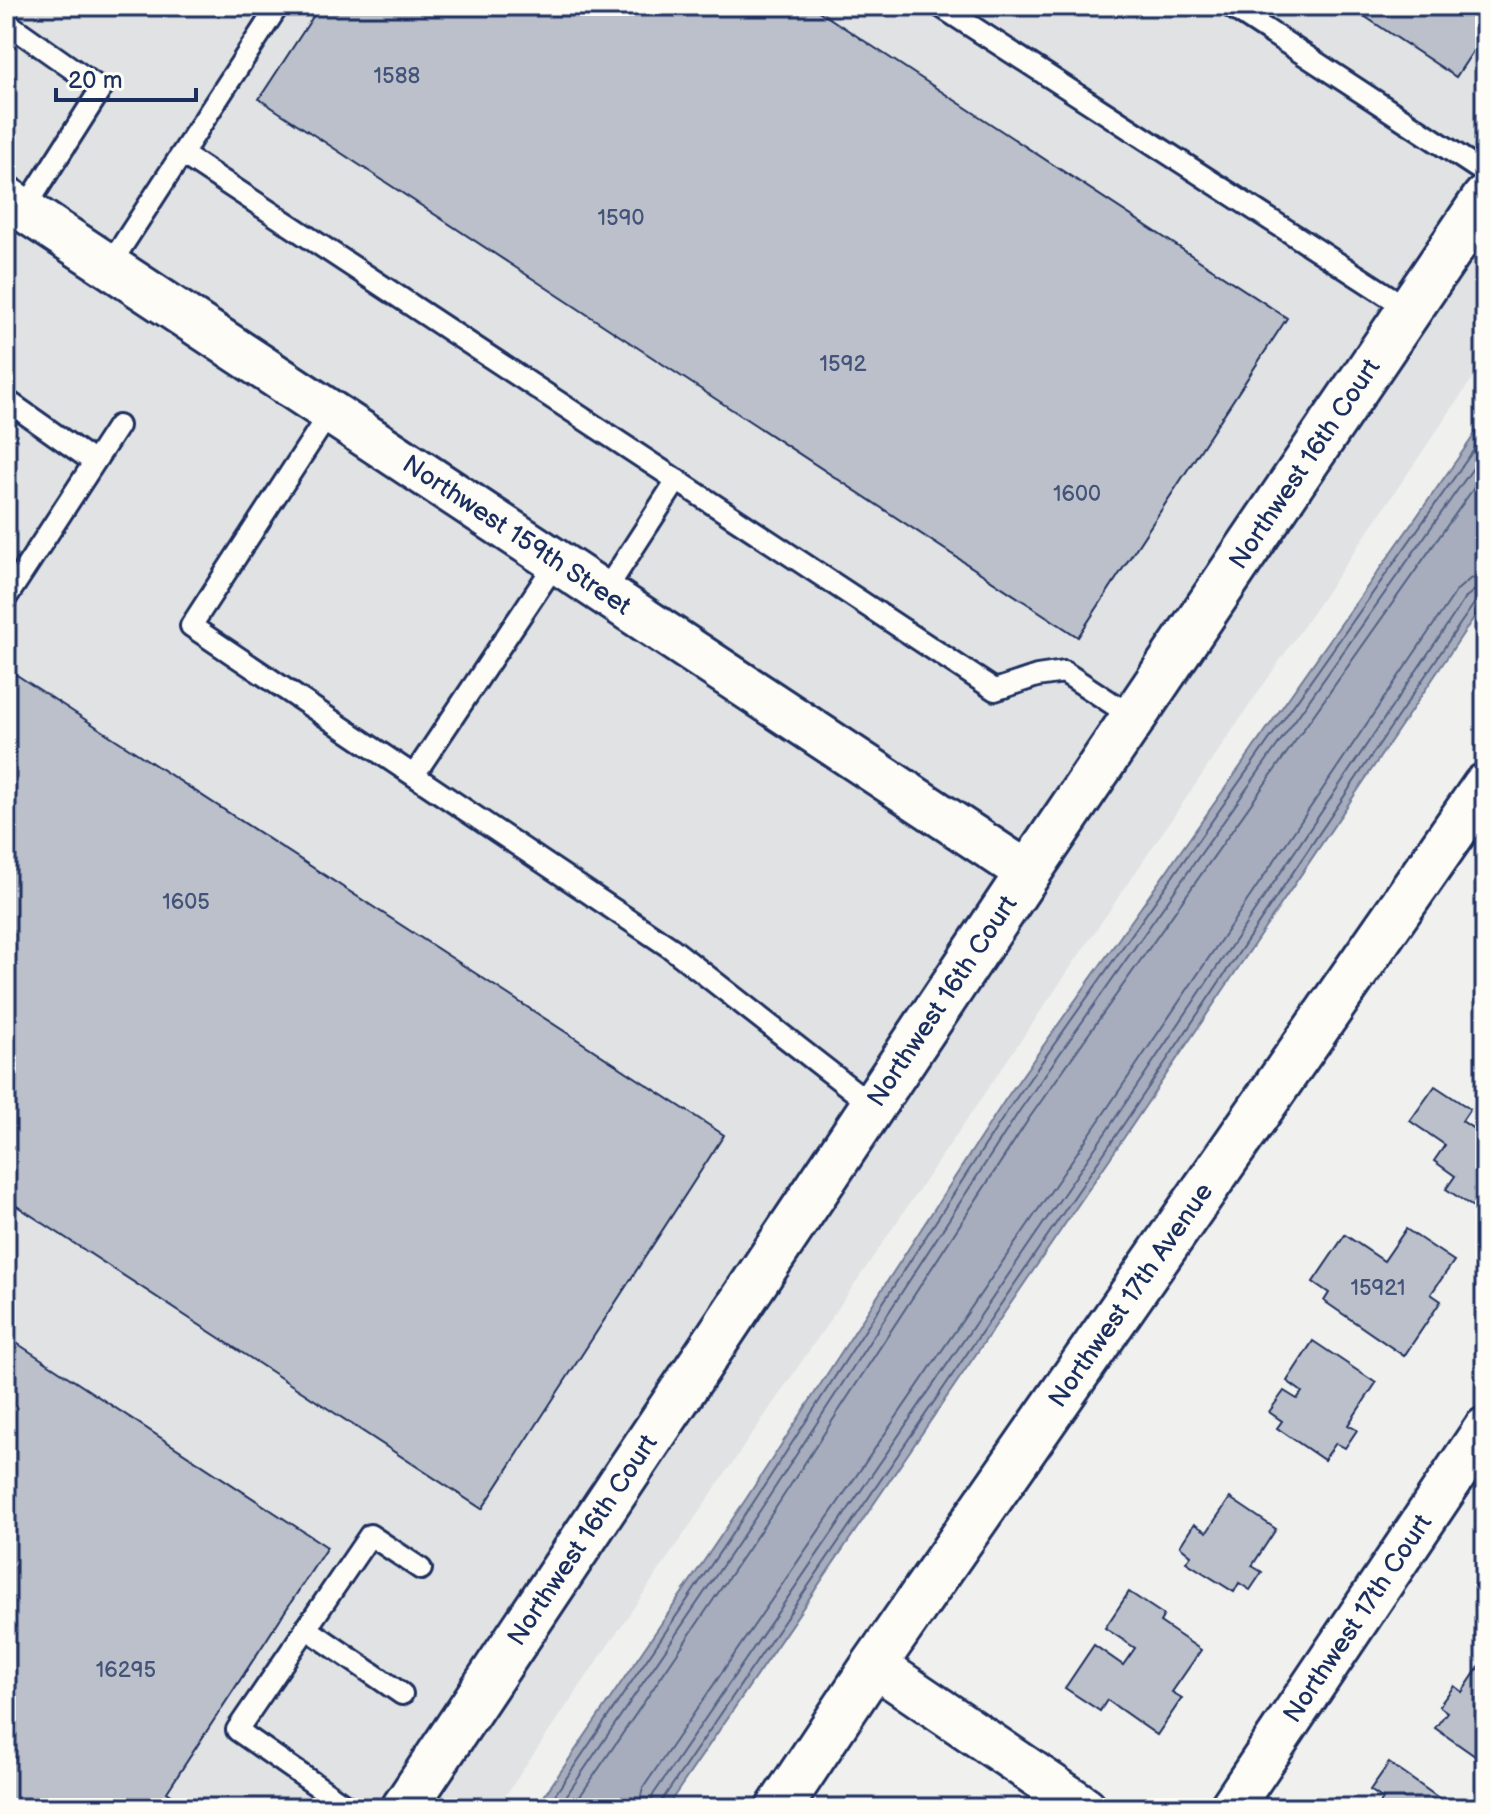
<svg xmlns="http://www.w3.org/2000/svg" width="1491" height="1814" viewBox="0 0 1491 1814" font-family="'Balsamiq Sans',sans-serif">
  <rect width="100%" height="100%" fill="#f0f0ee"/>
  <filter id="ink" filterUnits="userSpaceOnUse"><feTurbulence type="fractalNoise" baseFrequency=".0125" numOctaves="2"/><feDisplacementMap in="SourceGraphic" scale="16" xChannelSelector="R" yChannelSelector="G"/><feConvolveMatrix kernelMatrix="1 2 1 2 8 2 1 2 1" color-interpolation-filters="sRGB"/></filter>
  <g filter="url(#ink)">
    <!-- built -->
    <path fill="#e0e2e3" d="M 6,6 L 1485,6 L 1485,360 L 497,1808 L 6,1808 Z"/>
    <!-- water -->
    <path fill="#a7adbd" stroke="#6f7b97" stroke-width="2" d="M 1485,420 L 1485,601 L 1123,1139 L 666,1808 L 536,1808 L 746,1499 L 1005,1100 Z"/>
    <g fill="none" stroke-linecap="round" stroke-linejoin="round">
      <!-- shore -->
      <path stroke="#536184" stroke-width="2" d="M 546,1808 L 753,1503 L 1012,1104 L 1485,434
        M 558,1808 L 761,1509 L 1020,1110 L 1485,451
        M 572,1808 L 771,1515 L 1030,1117 L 1485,472
        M 638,1808 L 643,1788 L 1098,1122 L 1457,590 L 1470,579 L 1485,576
        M 650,1808 L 653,1795 L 1108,1129 L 1466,597 L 1475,590 L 1485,588
        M 660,1808 L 662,1800 L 1117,1134 L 1460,624 L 1476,601 L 1485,598"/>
    </g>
    <!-- building -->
    <path fill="#bbc0ca" stroke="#1b2f5e" stroke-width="2" d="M 320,6 L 811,6 L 1287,318 L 1078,637 L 259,99 Z
      M 1349,6 L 1485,6 L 1485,33 L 1456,77 Z
      M 6,668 L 724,1135 L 482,1509 L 6,1199 Z
      M 1435,1086 L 1470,1109 L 1462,1121 L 1474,1129 L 1485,1113 L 1485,1215 L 1446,1189 L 1455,1176 L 1434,1161 L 1445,1145 L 1410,1121 Z
      M 1406,1229 L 1454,1261 L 1431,1294 L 1441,1301 L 1404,1356 L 1324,1301 L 1329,1293 L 1313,1282 L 1345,1235 L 1384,1261 Z
      M 6,1336 L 327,1547 L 167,1792 L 191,1808 L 6,1808 Z
      M 1313,1341 L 1376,1383 L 1348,1425 L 1357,1430 L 1345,1448 L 1336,1443 L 1324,1460 L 1277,1428 L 1282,1421 L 1269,1412 L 1284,1391 L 1297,1399 L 1302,1392 L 1287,1381 Z
      M 1230,1498 L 1276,1529 L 1252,1566 L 1262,1572 L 1250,1590 L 1239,1583 L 1234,1592 L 1186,1562 L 1191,1555 L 1180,1546 L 1194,1524 L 1207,1532 Z
      M 1129,1592 L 1164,1615 L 1160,1622 L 1201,1650 L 1172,1692 L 1182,1698 L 1157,1735 L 1107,1700 L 1100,1711 L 1065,1688 L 1094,1645 L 1123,1665 L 1135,1648 L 1105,1628 Z
      M 1485,1658 L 1485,1763 L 1435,1728 L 1447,1712 L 1439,1706 L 1454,1686 L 1462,1692 Z
      M 1389,1763 L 1453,1808 L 1377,1808 L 1383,1799 L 1370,1790 Z"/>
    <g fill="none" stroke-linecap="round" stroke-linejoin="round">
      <!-- service casing -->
      <g stroke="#1b2f5e" stroke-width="26">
        <path id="service" d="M 940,6 L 1410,310
          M 1230,6 L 1485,173
          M 6,22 L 101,89 L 24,210
          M 182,154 L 995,690 L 1037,676 L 1064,672 L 1133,717
          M 109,266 L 278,6
          M 6,400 L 94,462
          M 330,412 L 191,626 L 671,948 L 873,1106
          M 604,593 L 677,480
          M 6,598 L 118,426
          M 414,775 L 557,561
          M 306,1628 L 402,1694
          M 349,1808 L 237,1730 L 370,1535 L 421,1569"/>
      </g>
      <!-- minor casing -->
      <g stroke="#1b2f5e" stroke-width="48">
        <g id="minor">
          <path id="s1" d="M 6,198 L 1028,873"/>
          <path d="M 874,1665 L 1085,1808"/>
          <path id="s2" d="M 1231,1808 L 1485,1429"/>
        </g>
      </g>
      <!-- tertiary casing -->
      <g stroke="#1b2f5e" stroke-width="50">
        <g id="tertiary">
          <path id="s3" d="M 404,1808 L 1028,873 L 1485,198"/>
          <path id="s4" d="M 779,1808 L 874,1665 L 1485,786"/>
        </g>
      </g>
      <!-- service -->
      <use href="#service" stroke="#fdfcf7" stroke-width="20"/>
      <!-- minor -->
      <use href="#minor" stroke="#fdfcf7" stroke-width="42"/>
      <!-- tertiary -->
      <use href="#tertiary" stroke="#fdfcf7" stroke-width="44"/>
    </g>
  </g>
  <g text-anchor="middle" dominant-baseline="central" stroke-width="8" stroke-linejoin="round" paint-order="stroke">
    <!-- number labels -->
    <g font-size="22" fill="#435379">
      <text x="397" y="76">1588</text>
      <text x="621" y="218">1590</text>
      <text x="843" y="364">1592</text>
      <text x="1077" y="494">1600</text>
      <text x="186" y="902">1605</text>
      <text x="1378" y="1288">15921</text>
      <text x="126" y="1670">16295</text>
    </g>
    <!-- street labels -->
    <g font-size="26" fill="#1b2f5e" stroke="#fdfcf7">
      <text stroke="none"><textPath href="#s3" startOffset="1618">Northwest 16th Court</textPath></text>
      <text stroke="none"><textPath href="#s1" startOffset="612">Northwest 159th Street</textPath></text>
      <text stroke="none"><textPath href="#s3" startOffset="970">Northwest 16th Court</textPath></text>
      <text stroke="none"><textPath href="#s4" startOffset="622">Northwest 17th Avenue</textPath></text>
      <text stroke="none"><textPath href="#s3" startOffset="322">Northwest 16th Court</textPath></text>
      <text stroke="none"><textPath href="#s2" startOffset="228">Northwest 17th Court</textPath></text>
    </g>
  </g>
  <!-- margin -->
  <rect width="1491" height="1814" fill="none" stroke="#fdfcf7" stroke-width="32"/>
  <rect x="16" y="16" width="1459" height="1782" fill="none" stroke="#1b2f5e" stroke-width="3" filter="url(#ink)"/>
  <!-- scale -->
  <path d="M56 88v12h140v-12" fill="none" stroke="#1b2f5e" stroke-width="4"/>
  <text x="68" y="88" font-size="24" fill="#1b2f5e" stroke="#fdfcf7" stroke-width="6" paint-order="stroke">20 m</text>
</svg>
